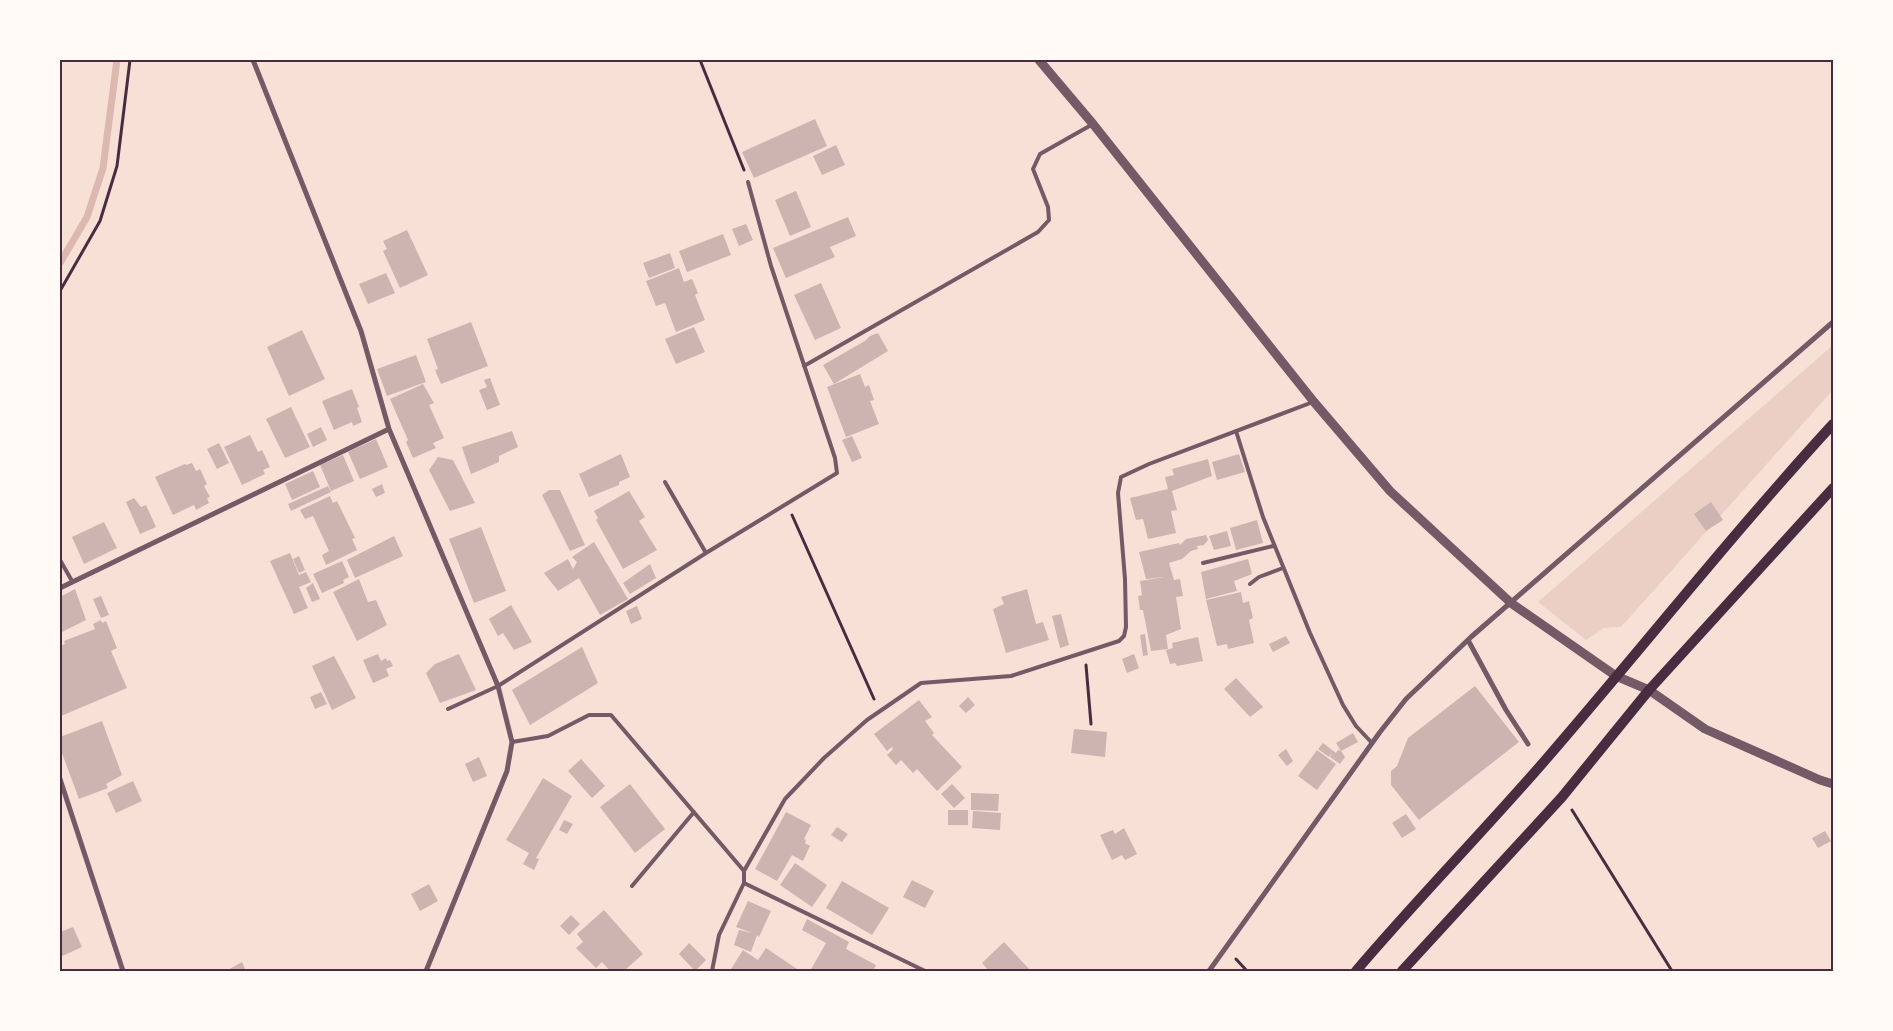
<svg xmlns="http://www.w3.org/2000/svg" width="1893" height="1031" viewBox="0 0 1893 1031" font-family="'Fira Sans',sans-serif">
  <rect width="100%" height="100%" fill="#f7e1d7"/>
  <!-- green -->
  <path fill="#ebcfc5" d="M 1833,345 L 1833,390 L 1621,627 L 1604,628 L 1586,640 L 1538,602 Z"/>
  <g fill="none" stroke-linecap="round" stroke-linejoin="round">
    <!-- stream -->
    <path stroke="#dcb8b0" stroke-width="7" d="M 60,263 L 87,217 L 103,168 L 117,60"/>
  </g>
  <!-- building -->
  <path fill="#ccb4b1" d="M 815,119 L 827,146 L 754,178 L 742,152 Z
    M 836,145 L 845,165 L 822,175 L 813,156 Z
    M 796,191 L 811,227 L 790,236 L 775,200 Z
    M 848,217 L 856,236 L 830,247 L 835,257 L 786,278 L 773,248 Z
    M 746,224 L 753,240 L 739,246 L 732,229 Z
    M 407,230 L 428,275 L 400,288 L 383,251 L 387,249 L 383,241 Z
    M 723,234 L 731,255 L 687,272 L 679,251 Z
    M 670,253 L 675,268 L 649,278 L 643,263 Z
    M 679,268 L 684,282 L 692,279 L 698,293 L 695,295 L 705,320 L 676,332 L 665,303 L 656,306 L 646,281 Z
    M 386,273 L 395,293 L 368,304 L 359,284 Z
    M 821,283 L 841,328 L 815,340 L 794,295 Z
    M 471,322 L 488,366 L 441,384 L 435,370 L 438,369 L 427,339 Z
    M 694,327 L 705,352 L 676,364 L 665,339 Z
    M 302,330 L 325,379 L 289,396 L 267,347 Z
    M 878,333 L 888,351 L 834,384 L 823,365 L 865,341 L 870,336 Z
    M 416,355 L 426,382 L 387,396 L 377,369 Z
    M 860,374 L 865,387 L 869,385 L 874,400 L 870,401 L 879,424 L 846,437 L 827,387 Z
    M 490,378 L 500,405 L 487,410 L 479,390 L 487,387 L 484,380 Z
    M 423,384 L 434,403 L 429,405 L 444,438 L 433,443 L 436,448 L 413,458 L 406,442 L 408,440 L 390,399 Z
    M 352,389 L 359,407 L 357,408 L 362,422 L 353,426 L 352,422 L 334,430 L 322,401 Z
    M 291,407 L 310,447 L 285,458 L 266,419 Z
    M 321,427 L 327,440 L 313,447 L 307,434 Z
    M 512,431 L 518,447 L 499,456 L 499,462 L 471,474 L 462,447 Z
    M 250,435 L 258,452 L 262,450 L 270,467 L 263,470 L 265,474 L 242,485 L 224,447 Z
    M 852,436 L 862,458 L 852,462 L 842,440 Z
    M 376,439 L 388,467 L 360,479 L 348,452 Z
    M 219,443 L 229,463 L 217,469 L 207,449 Z
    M 621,454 L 630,477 L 619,482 L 619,485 L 589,497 L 579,474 Z
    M 1239,454 L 1245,472 L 1217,480 L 1212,462 Z
    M 343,455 L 354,481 L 331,491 L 320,465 Z
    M 438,457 L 453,460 L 475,503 L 450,511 L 429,470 Z
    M 1208,459 L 1212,476 L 1172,491 L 1177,510 L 1171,511 L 1176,533 L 1148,539 L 1143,519 L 1136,520 L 1130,498 L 1168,489 L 1165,477 L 1174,475 L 1172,469 Z
    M 192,463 L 196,471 L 200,469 L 207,484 L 204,486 L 210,497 L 207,498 L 209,503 L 196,510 L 194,505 L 173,515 L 155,477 L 185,464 L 186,465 Z
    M 313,471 L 320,487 L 292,500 L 285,484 Z
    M 382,484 L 385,493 L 376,497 L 372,489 Z
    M 328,486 L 331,492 L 291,511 L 288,504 Z
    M 549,490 L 560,490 L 585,545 L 570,551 L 542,495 Z
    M 629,491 L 645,517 L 639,521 L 657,550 L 623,569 L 596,520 L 598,518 L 594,511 Z
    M 330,496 L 333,503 L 337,501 L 355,538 L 352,539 L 357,550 L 326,565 L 322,555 L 329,551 L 313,516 L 305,519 L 300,510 Z
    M 134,498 L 141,507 L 146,505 L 156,527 L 140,534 L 126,502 Z
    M 1711,502 L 1723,520 L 1706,531 L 1694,514 Z
    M 1257,520 L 1263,543 L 1236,550 L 1230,528 Z
    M 104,522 L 117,548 L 84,564 L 72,537 Z
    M 481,527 L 506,591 L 474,603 L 449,539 Z
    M 1227,531 L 1231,546 L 1214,550 L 1209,536 Z
    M 1206,535 L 1208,540 L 1204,545 L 1197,546 L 1198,549 L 1191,551 L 1182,559 L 1169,563 L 1174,580 L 1180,579 L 1183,596 L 1176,597 L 1181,629 L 1166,635 L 1168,649 L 1151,651 L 1143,610 L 1140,610 L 1138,596 L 1142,595 L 1140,581 L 1164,577 L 1146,579 L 1139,552 L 1179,543 L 1180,545 L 1186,539 Z
    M 394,536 L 403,556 L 355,578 L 347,560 Z
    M 594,542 L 628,599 L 600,615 L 579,578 L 558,591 L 544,573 L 568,559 L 573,569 L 577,562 L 572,557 Z
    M 290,553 L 299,575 L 306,572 L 311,582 L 299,587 L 308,608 L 294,614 L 270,561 Z
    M 299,556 L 305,570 L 299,573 L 293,559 Z
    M 1248,559 L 1252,574 L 1234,581 L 1237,591 L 1206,599 L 1201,572 Z
    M 342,561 L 349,577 L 343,580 L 344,583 L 322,593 L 313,574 Z
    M 650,564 L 656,578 L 630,594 L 623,583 Z
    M 359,579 L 368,602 L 376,600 L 387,625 L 357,641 L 333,592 Z
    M 313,583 L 320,599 L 312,602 L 306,588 Z
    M 75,589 L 86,620 L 62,632 L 60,597 Z
    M 1027,589 L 1036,624 L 1043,622 L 1049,640 L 1006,653 L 993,609 L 1004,604 L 1001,597 Z
    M 1241,592 L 1243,603 L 1249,601 L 1253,618 L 1249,620 L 1254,643 L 1228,649 L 1227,644 L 1217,646 L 1206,600 Z
    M 101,596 L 109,615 L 101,618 L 93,599 Z
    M 511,605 L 532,642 L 514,650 L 503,633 L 498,636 L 489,619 Z
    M 637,606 L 642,619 L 631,624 L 626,611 Z
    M 1061,614 L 1069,645 L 1060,648 L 1052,616 Z
    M 101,620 L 102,623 L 106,621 L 117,648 L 111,651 L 127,688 L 61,716 L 60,646 L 65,644 L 64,641 L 95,629 L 93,624 Z
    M 1145,634 L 1148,655 L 1143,656 L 1140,635 Z
    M 1286,636 L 1290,643 L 1273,652 L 1269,644 Z
    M 1198,637 L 1203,661 L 1177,666 L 1175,663 L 1170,664 L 1166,650 L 1173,648 L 1172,643 Z
    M 582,647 L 598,683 L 530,725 L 512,690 Z
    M 378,654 L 381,661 L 386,658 L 387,661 L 390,660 L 393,666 L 386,669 L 389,676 L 373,683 L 363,660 Z
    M 459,654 L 476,690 L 440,703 L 426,673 L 435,664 Z
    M 1134,654 L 1139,668 L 1127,673 L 1122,659 Z
    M 334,656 L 356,698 L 332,710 L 312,666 Z
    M 1236,678 L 1263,707 L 1250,717 L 1224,689 Z
    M 1475,686 L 1519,742 L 1419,820 L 1391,785 L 1391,771 L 1397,766 L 1408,738 Z
    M 321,692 L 327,704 L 315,709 L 310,697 Z
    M 968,697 L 975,705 L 966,713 L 959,706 Z
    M 919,700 L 932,717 L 925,721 L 934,733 L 932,735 L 962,767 L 937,791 L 917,769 L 913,773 L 901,760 L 896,765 L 887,755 L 893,749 L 892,747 L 887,751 L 874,734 Z
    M 102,721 L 122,775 L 106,784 L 108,788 L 79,799 L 60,748 L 60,737 Z
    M 1074,729 L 1107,732 L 1105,757 L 1071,753 Z
    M 1353,733 L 1358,742 L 1341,751 L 1345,757 L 1340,764 L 1330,757 L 1332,752 L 1329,757 L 1318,749 L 1323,743 L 1336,753 L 1338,750 L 1341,751 L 1336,743 Z
    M 1286,749 L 1293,761 L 1287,766 L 1278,755 Z
    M 1317,750 L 1336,764 L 1317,790 L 1298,776 Z
    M 479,757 L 487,776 L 473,782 L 465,764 Z
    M 581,759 L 605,786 L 592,798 L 568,771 Z
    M 543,778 L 572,796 L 536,858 L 539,859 L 534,870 L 523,864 L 529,853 L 506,840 Z
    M 133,781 L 142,801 L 116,813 L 107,793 Z
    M 630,784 L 665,829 L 635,853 L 600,807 Z
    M 952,784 L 965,798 L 954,808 L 941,794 Z
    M 971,793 L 999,794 L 998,811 L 971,810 Z
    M 948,810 L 968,810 L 968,825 L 948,825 Z
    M 973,811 L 1001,813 L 1000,830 L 972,828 Z
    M 786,812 L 811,825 L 804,839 L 806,840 L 805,843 L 810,846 L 803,861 L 792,855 L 777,881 L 755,869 Z
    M 1406,814 L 1416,829 L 1402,838 L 1392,823 Z
    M 564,820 L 573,824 L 567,834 L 559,830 Z
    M 837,827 L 848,834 L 842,842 L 831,835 Z
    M 1124,828 L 1137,854 L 1125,860 L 1122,855 L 1112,860 L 1100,835 L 1113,830 L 1115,834 Z
    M 1825,831 L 1831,841 L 1818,848 L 1812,838 Z
    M 795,863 L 827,885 L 812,907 L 780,885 Z
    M 912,880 L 934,891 L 925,908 L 903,897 Z
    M 842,881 L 889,908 L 872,935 L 826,908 Z
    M 429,884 L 438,901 L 420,911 L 411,894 Z
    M 748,901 L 771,911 L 759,937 L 757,935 L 751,952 L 734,945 L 739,930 L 752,933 L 736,927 Z
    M 604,910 L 643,954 L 624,971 L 610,971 L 602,962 L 596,968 L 576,948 L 583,942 L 577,934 Z
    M 571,915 L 580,924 L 569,935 L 560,926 Z
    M 807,919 L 849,942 L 846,949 L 876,965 L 873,971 L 810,971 L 826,943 L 802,930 Z
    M 73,927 L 82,947 L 60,957 L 60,932 Z
    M 1004,942 L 1031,971 L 989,971 L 982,963 Z
    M 689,943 L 706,960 L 695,971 L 679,954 Z
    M 766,948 L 800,971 L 734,971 L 731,969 L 743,950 L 758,960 Z
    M 242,962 L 246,971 L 226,971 Z"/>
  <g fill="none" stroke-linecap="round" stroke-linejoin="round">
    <!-- path -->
    <path stroke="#4a2c40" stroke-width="3" d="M 700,60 L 744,170
      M 60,291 L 100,221 L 117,166 L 130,60
      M 792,515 L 874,699
      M 1086,665 L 1091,724
      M 1572,810 L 1672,971
      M 1236,959 L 1247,971"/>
    <!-- service -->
    <path stroke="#755966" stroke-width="4" d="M 804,366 L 1038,232 L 1049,220 L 1048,207 L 1033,169 L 1040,154 L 1093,124
      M 1236,431 L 1263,517 L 1310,633 L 1343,705 L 1356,726 L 1372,743
      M 665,482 L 706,553
      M 60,560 L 72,581
      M 1203,563 L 1273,546
      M 1250,584 L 1259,577 L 1283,568
      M 448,709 L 498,686 L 706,553 L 837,473 L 835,458 L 771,266 L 748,182
      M 512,742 L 548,736 L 589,715 L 611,715 L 744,871
      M 744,883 L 925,971
      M 632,886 L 694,812
      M 712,971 L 719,935 L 744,883 L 744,871 L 785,799 L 824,758 L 867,720 L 921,683 L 1011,676 L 1119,641 L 1124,636 L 1126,627 L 1125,579 L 1118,493 L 1121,477 L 1149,464 L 1313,402"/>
    <!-- minor -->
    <path stroke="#755966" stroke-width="5" d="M 253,60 L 361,331 L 389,429 L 498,686 L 512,742 L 507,771 L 426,971
      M 60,588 L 389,429
      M 1468,640 L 1506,710 L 1528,744
      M 60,779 L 123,971
      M 1209,971 L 1380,732 L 1406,699 L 1471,637 L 1833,322"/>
    <!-- tertiary -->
    <path stroke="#755966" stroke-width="9" d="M 1039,60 L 1093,124 L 1314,402 L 1390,491 L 1511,603 L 1616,676 L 1649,690 L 1705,729 L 1820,780 L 1833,784"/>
    <!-- secondary -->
    <path stroke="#4a2c40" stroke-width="10" d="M 1356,971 C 1418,898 1485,830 1548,757 C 1643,647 1734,532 1833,424
      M 1402,971 L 1562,797 L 1649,690 L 1833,488"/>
  </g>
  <!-- border -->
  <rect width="1893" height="1031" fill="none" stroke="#fffaf5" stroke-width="122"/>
  <rect x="61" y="61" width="1771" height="909" fill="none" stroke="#4a2c40" stroke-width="2"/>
</svg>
